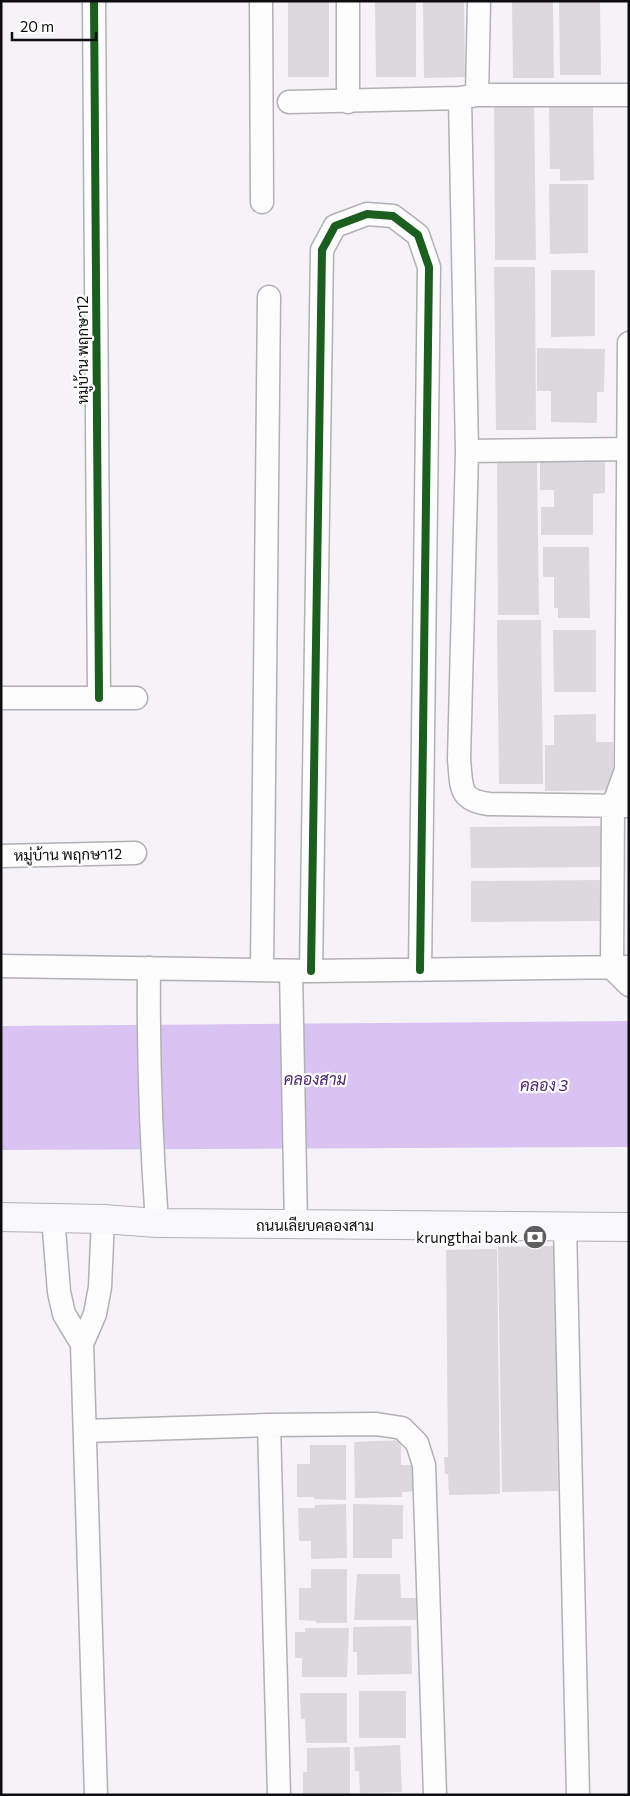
<svg xmlns="http://www.w3.org/2000/svg" width="630" height="1796" viewBox="0 0 630 1796" font-family="Commissioner,Sarabun,sans-serif">
  <rect width="100%" height="100%" fill="#f5f3f8"/>
  <!-- water -->
  <path fill="#d8c3f2" d="M 629,1021 L 629,1147 L 1,1150 L 1,1026 Z"/>
  <!-- building -->
  <path fill="#dbd9de" d="M 288,1 L 329,1 L 329,77 L 288,77 Z
    M 375,1 L 416,1 L 416,77 L 376,77 Z
    M 423,1 L 464,1 L 465,77 L 424,78 Z
    M 512,1 L 553,1 L 554,78 L 513,78 Z
    M 559,1 L 600,1 L 601,75 L 560,75 Z
    M 494,97 L 534,97 L 536,260 L 495,260 Z
    M 593,104 L 594,180 L 560,181 L 560,169 L 550,169 L 549,105 Z
    M 549,184 L 588,184 L 588,253 L 550,254 Z
    M 494,267 L 535,267 L 536,430 L 496,430 Z
    M 551,270 L 595,270 L 595,336 L 551,337 Z
    M 537,348 L 605,349 L 604,392 L 597,392 L 597,423 L 551,422 L 551,391 L 537,391 Z
    M 540,452 L 605,452 L 605,493 L 593,494 L 593,535 L 541,535 L 541,507 L 554,507 L 554,490 L 540,490 Z
    M 497,454 L 537,454 L 539,615 L 498,615 Z
    M 543,547 L 589,547 L 590,618 L 558,618 L 558,608 L 554,608 L 554,577 L 543,577 Z
    M 497,620 L 541,620 L 543,784 L 499,784 Z
    M 553,630 L 596,630 L 596,692 L 554,692 Z
    M 596,714 L 596,742 L 613,742 L 614,790 L 545,791 L 545,745 L 554,745 L 554,715 Z
    M 605,826 L 605,867 L 471,868 L 470,827 Z
    M 605,880 L 605,921 L 471,922 L 471,881 Z
    M 555,1246 L 558,1491 L 502,1492 L 498,1247 Z
    M 497,1249 L 500,1494 L 449,1495 L 448,1474 L 445,1474 L 444,1457 L 448,1457 L 446,1250 Z
    M 401,1440 L 401,1465 L 417,1465 L 418,1491 L 402,1492 L 402,1497 L 355,1498 L 354,1442 Z
    M 310,1445 L 346,1445 L 346,1500 L 314,1499 L 314,1497 L 297,1497 L 297,1464 L 310,1464 Z
    M 346,1504 L 347,1558 L 311,1559 L 311,1541 L 299,1541 L 298,1508 L 315,1508 L 315,1505 Z
    M 353,1504 L 403,1505 L 403,1539 L 392,1539 L 392,1558 L 353,1558 Z
    M 311,1569 L 347,1569 L 347,1623 L 316,1623 L 316,1621 L 299,1620 L 299,1588 L 311,1588 Z
    M 357,1574 L 400,1574 L 401,1598 L 416,1598 L 416,1620 L 354,1620 Z
    M 411,1626 L 412,1674 L 357,1675 L 357,1652 L 353,1652 L 353,1627 Z
    M 305,1628 L 349,1628 L 347,1677 L 302,1677 L 302,1658 L 295,1658 L 295,1632 L 305,1632 Z
    M 359,1691 L 406,1691 L 406,1738 L 359,1738 Z
    M 300,1693 L 347,1693 L 347,1743 L 306,1743 L 305,1719 L 301,1719 Z
    M 400,1745 L 402,1792 L 360,1793 L 359,1771 L 355,1771 L 354,1747 Z
    M 350,1747 L 350,1795 L 303,1795 L 303,1772 L 307,1772 L 307,1748 Z"/>
  <g fill="none" stroke-linecap="round" stroke-linejoin="round">
    <!-- street casing -->
    <g stroke="#b2b0b4" stroke-width="25">
      <path id="street" d="M 94,1 L 99,698
        M 261,1 L 262,202
        M 348,1 L 348,102
        M 477,95 L 479,1
        M 460,98 L 477,95 L 629,95
        M 289,102 L 460,98 L 467,451 L 459,760 C 462,787 458,800 489,804 L 629,806
        M 629,343 L 626,770 L 613,806 L 612,968 L 629,985
        M 467,451 L 629,449
        M 1,698 L 136,698
        M 1,856 L 135,853
        M 1,966 L 311,971 L 628,967
        M 149,968 C 148,1053 151,1139 157,1223
        M 262,970 L 269,297
        M 291,971 L 296,1225
        M 311,971 L 322,250 L 335,226 L 367,214 L 393,216 L 418,235 L 429,267 L 420,970
        M 53,1217 L 59,1292 L 64,1314 L 82,1344
        M 565,1226 L 578,1795
        M 269,1425 L 279,1795
        M 85,1431 L 269,1425 L 376,1424 L 402,1428 L 417,1443 L 424,1465 L 435,1795
        M 96,1795 L 82,1344 L 95,1314 L 100,1287 L 103,1219"/>
    </g>
    <!-- secondary casing -->
    <g stroke="#b2b0b4" stroke-width="30">
      <path id="secondary" d="M 1,1217 L 103,1219 L 157,1223 L 629,1227"/>
    </g>
    <!-- street -->
    <use href="#street" stroke="#fefdfe" stroke-width="22"/>
    <!-- secondary -->
    <use href="#secondary" stroke="#f9f8fb" stroke-width="28"/>
    <!-- cycleway casing -->
    <g stroke="#fff" stroke-width="11">
      <path id="cycleway" d="M 94,1 L 99,698
        M 311,971 L 322,250 L 335,226 L 367,214 L 393,216 L 418,235 L 429,267 L 420,970"/>
    </g>
    <!-- cycleway -->
    <use href="#cycleway" stroke="#1b5e20" stroke-width="8"/>
  </g>
  <!-- icons -->
  <defs>
    <g id="bank-disc" transform="scale(1.25)"><circle r="9.5" fill="#5f5e61" stroke="#fff"/><path d="M-6-4H6V4H-6ZM0-2.3a2.3 2.3 0 1 0 0 4.6a2.3 2.3 0 1 0 0-4.6Z" fill="#fff"/></g>
  </defs>
  <g fill-rule="evenodd">
    <use href="#bank-disc" x="535" y="1237"/>
  </g>
  <g text-anchor="middle" dominant-baseline="central" stroke-width="4.5" stroke-linejoin="round" paint-order="stroke">
    <!-- street labels -->
    <g font-size="15" fill="#0e0d10" stroke="#fff">
      <text transform="translate(82 350) rotate(-90)">หมู่บ้าน พฤกษา12</text>
      <text transform="translate(68 854) rotate(-1)">หมู่บ้าน พฤกษา12</text>
      <text x="315" y="1225">ถนนเลียบคลองสาม</text>
    </g>
    <!-- poi labels -->
    <g font-size="15" fill="#0e0d10" stroke="#fff" text-anchor="end">
      <text x="518" y="1237">krungthai bank</text>
    </g>
    <!-- water labels -->
    <g font-size="16" font-style="italic" fill="#4c2670" stroke="#fff">
      <text x="315" y="1078">คลองสาม</text>
      <text x="544" y="1084">คลอง 3</text>
    </g>
  </g>
  <!-- border -->
  <rect width="630" height="1796" fill="none" stroke="#0e0d10" stroke-width="5"/>
  <!-- scale -->
  <path d="M12 32v8h84v-8" fill="none" stroke="#0e0d10" stroke-width="2.5"/>
  <text x="20" y="32" font-size="15" fill="#0e0d10" stroke="#ffffff" stroke-width="4" paint-order="stroke">20 m</text>
</svg>
